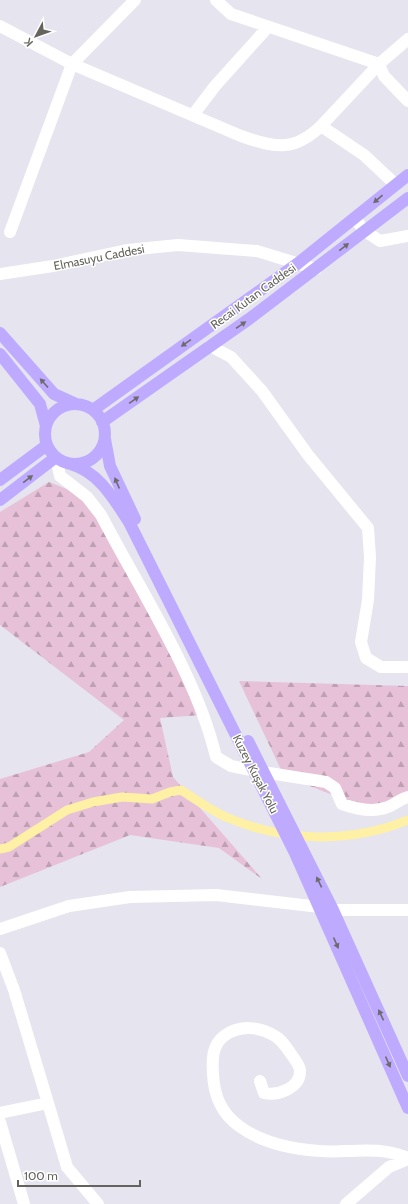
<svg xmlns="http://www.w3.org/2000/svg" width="408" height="1204" viewBox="0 0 408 1204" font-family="Cabin,sans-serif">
  <defs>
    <pattern id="forest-firs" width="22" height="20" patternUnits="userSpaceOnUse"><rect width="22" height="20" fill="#e6c1d7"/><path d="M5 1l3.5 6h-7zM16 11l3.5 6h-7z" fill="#bea0b2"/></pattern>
  </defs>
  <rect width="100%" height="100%" fill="#e6e4ef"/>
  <!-- forest -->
  <path fill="url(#forest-firs)" d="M 49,482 L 87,497 L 202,715 L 160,718 L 173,777 L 262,879 L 219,848 L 130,835 L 0,887 L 0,779 L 89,752 L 124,720 L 0,625 L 0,512 Z
    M 239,681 L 408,686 L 408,797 L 354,808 L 338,797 L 284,776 Z"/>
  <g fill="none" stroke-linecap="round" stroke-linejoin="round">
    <!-- canal -->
    <path stroke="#fef0a5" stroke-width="9" d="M 0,849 L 9,847 L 67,810 L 93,802 L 122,797 L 152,799 L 170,792 L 181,790 C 195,799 210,810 226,817 C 284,842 350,844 408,820"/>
    <!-- minor -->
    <path stroke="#fff" stroke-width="12" d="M 216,0 L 231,14 L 379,64 L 408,39
      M 0,26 L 72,64 L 241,136 C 275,148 294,152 321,126
      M 193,115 L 215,86 L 268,27
      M 395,184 L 364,155 L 321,126 L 379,64 L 384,76 L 408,101
      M 355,219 L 365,231 L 380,241 L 408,236
      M 10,232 L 72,64 L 135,0
      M 0,274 L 53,266 L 127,250 L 178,245 L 257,251 L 316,269
      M 210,346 L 231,357 L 262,391 L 308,455 L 368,528 L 370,557 L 368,600 L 361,642 L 366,658 L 381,667 L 408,667
      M 56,457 L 60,476 L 87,497 L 101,515 C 140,590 197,676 216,757 L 231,766 L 251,770
      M 269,773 L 326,782 L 335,788 L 342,804 C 356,809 373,813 388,807 C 395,804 400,799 408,797
      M 333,910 L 408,910
      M 0,929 L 69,906 L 130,897 L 216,895 L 320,907
      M 0,953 L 14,990 L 48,1103 L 0,1113
      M 260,1081 L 264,1093 C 278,1096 301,1088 300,1070 C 299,1065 294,1058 291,1054 C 287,1048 282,1040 275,1036 C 259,1026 239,1025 224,1036 C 212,1045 212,1060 213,1074 C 214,1096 221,1113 239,1126 C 267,1147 311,1153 346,1151 C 369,1150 385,1149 408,1158
      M 48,1103 L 67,1167 L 98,1204
      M 0,1122 L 24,1204
      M 346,1204 L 389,1167 L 408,1159"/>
    <!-- major -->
    <path stroke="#beaafe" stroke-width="12" d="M 0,333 L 54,394 L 76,404
      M 0,354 L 40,404 L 46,426
      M45 434a30 30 0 1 1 60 0a30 30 0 1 1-60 0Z
      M 93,410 L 297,264 L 408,175
      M 102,422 L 249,319 L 408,198
      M 105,439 L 110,466 L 135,519
      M 70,464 C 98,471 114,499 129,522 L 295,853 L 408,1108
      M 0,480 L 47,445
      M 0,500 L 56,457
      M 248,741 L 333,910 L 408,1076"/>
  </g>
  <!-- one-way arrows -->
  <defs><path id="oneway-solid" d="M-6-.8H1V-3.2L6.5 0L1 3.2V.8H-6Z"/></defs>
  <g fill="#6e6b6c">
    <use href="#oneway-solid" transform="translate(378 199) rotate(139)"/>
    <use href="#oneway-solid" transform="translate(344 247) rotate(-38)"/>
    <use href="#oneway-solid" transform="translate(241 325) rotate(-34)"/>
    <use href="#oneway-solid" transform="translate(186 343) rotate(145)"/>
    <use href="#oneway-solid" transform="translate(44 383) rotate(-132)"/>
    <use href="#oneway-solid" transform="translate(134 400) rotate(-35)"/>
    <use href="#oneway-solid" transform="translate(28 479) rotate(-37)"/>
    <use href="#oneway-solid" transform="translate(117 483) rotate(-113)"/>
    <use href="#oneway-solid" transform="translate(319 882) rotate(-116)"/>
    <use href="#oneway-solid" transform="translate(336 943) rotate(66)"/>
    <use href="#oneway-solid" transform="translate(381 1015) rotate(-115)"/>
    <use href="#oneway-solid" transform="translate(388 1062) rotate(66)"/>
  </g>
  <g text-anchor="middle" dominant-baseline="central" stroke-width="3" stroke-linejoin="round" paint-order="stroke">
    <!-- street labels -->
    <g font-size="12" fill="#65645c" stroke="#fff">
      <text transform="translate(99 257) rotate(-11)">Elmasuyu Caddesi</text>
      <text transform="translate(253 296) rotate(-36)">Recai Kutan Caddesi</text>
      <text transform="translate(256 774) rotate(63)">Kuzey Kuşak Yolu</text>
    </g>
  </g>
  <!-- north arrow -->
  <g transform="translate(36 36) rotate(229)" stroke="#ffffff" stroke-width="3" paint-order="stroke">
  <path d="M0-3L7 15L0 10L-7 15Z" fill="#65645c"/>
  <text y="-6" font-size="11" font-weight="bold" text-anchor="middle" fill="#65645c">K</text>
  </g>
  <!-- scale -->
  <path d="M18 1180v6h122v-6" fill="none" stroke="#65645c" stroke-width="2"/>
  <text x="24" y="1180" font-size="12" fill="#65645c" stroke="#ffffff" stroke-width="3" paint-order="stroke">100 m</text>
</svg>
